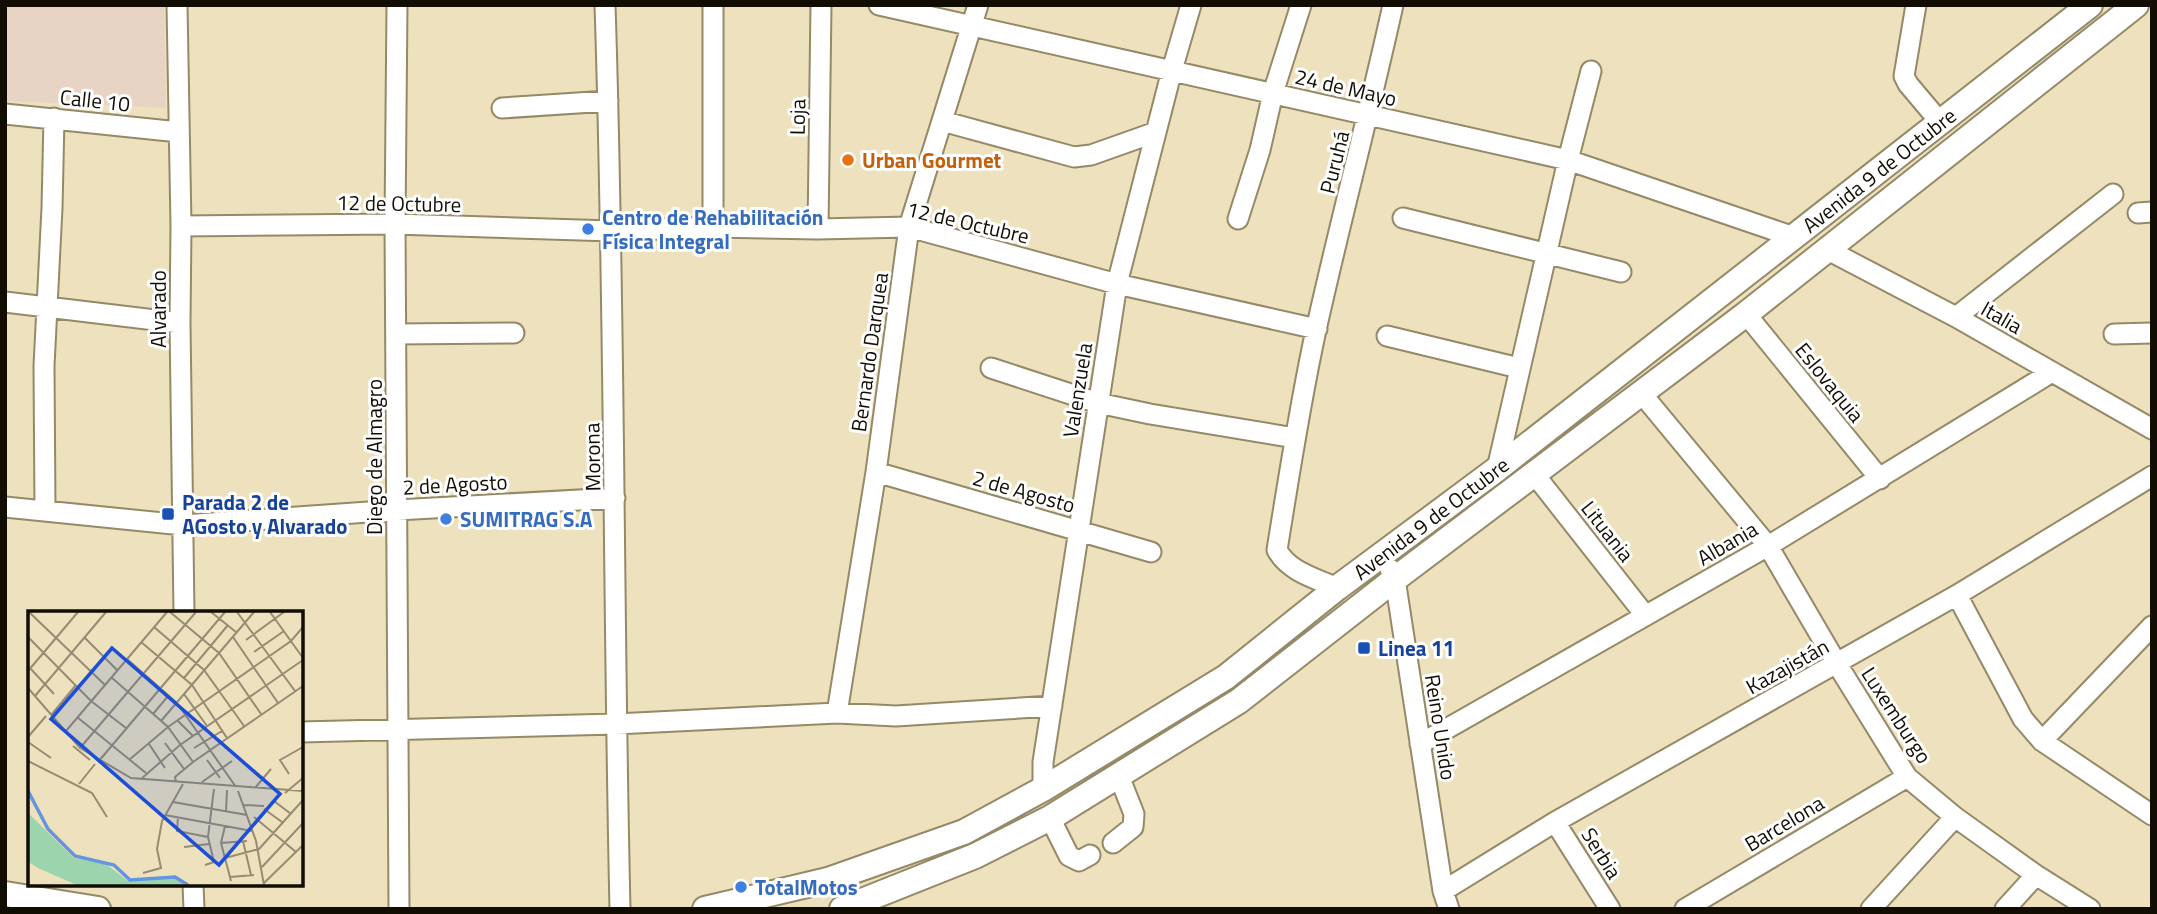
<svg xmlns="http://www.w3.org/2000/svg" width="2157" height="914" viewBox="0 0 2157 914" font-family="'Titillium Web',sans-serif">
  <rect width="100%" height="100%" fill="#eee1bd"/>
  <!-- education -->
  <path fill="#e8d4c5" d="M 5,5 L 164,5 L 166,108 L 5,101 Z"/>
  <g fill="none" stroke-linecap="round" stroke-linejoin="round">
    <!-- minor casing -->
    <g stroke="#958968" stroke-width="23">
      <path id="minor" d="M 177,5 L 181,226 L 180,323 L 184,613
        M 397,5 L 395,224 L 399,909
        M 605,5 C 615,306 613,608 620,909
        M 713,5 L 713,227
        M 879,5 L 1568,160 L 1794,237
        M 1916,5 L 1904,76 L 1908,84 L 1940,122
        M 502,108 L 608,101
        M 5,114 L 179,132
        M 942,121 L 1074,157 L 1091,155 L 1156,132
        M 2138,213 L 2152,212
        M 1403,218 L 1621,272
        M 1238,219 L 1260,150 L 1273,93 L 1301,5
        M 181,226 L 395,224 L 612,231 L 713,227 L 818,229 L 909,227 L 1117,284 L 1317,329
        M 818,229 L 821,5
        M 1828,250 L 1956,317 L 2152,429
        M 5,302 L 180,323
        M 1746,314 L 1880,479
        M 1956,317 L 2113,194
        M 396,334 L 514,333
        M 2114,334 L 2152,333
        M 1387,336 L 1519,368
        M 991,368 L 1098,403 L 1150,414 L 1295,438
        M 1642,394 L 1768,546 L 1837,664 L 1907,777 L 1955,817 L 2036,875 L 2090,909
        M 1497,469 L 1568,160 L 1591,71
        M 876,472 L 1151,552
        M 1535,475 L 1645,615
        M 5,507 L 183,525 L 397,510 L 615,498
        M 45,511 L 44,366 L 52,208 L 54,118
        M 1390,569 L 1395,579 L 1443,891 L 1449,909
        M 1337,588 C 1315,578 1289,572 1277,550 C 1289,476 1300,403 1316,330 C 1340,222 1369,114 1393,5
        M 1957,595 L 2023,719 L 2042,741 L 2152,815
        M 837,713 L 876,472 L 909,227 L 978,5
        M 301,732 L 616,724 L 837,713 L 896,716 L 1052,706
        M 2042,741 L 2152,626
        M 1420,744 L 1768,546 L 2052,372
        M 1043,789 L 1043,762 L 1117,284 L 1172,70 L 1191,5
        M 1050,818 L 1069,856 L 1079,861 L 1090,855
        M 1555,822 L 1610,909
        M 1113,843 L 1133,827 L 1134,814 L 1119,776
        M 193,884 L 194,909
        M 1443,891 L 1555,822 L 1957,595 L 2152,476
        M 1685,909 L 1907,777
        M 1871,909 L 1955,817
        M 2005,909 L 2036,875"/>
    </g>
    <!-- major casing -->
    <g stroke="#958968" stroke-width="28">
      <path id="major" d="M 5,894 L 98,909
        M 705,909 L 828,880 L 964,832 L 1043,789 L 1226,677 L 1337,588 L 1497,469 L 2090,5
        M 842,909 L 975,856 L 1050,818 L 1239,701 L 1395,579 L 1746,314 L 2136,5"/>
    </g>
    <!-- minor -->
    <use href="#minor" stroke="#fff" stroke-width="19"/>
    <!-- major -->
    <use href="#major" stroke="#fff" stroke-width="24"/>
  </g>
  <!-- markers -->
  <circle fill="#e8710a" stroke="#fff" stroke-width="2.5" cx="848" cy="160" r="7"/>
  <g fill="#3f7fe0" stroke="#fff" stroke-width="2.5">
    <circle cx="588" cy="229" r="7"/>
    <circle cx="446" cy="519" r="7"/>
    <circle cx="741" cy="887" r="7"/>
  </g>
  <g fill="#1a4fb4" stroke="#fff" stroke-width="2.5">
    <rect x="161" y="507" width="14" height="14" rx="3.5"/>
    <rect x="1357" y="641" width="14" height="14" rx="3.5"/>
  </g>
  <g text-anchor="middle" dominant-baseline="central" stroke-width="6" stroke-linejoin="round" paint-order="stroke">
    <!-- street labels -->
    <g font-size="21" fill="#110d03" stroke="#fff">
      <text transform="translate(1346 87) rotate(13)">24 de Mayo</text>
      <text transform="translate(95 100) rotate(6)">Calle 10</text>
      <text transform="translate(797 117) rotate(-89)">Loja</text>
      <text transform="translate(1334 162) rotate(-76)">Puruhá</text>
      <text transform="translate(1879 170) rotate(-38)">Avenida 9 de Octubre</text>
      <text transform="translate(399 203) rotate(1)">12 de Octubre</text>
      <text transform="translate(968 222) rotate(13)">12 de Octubre</text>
      <text transform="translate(158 309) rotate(-90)">Alvarado</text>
      <text transform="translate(2002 317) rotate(30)">Italia</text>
      <text transform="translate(869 352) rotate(-82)">Bernardo Darquea</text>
      <text transform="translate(1830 382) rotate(51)">Eslovaquia</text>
      <text transform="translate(1077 390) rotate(-81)">Valenzuela</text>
      <text transform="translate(374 457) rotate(-90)">Diego de Almagro</text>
      <text transform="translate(592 457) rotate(-91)">Morona</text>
      <text transform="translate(455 484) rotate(-3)">2 de Agosto</text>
      <text transform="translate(1024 491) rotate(16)">2 de Agosto</text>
      <text transform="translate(1431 518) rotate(-37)">Avenida 9 de Octubre</text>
      <text transform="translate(1608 531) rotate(52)">Lituania</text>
      <text transform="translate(1727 543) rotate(-30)">Albania</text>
      <text transform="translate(1787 666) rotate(-29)">Kazajistán</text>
      <text transform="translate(1897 715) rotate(57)">Luxemburgo</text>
      <text transform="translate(1441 727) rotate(81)">Reino Unido</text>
      <text transform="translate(1784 823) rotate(-31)">Barcelona</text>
      <text transform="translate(1602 853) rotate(58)">Serbia</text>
    </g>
    <!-- food labels -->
    <g font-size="21" font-weight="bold" fill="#c56008" stroke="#fff" text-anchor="start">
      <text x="862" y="160">Urban Gourmet</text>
    </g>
    <!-- shop labels -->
    <g font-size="21" font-weight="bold" fill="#366cbe" stroke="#fff" text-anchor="start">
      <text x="602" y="217">Centro de Rehabilitación<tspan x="602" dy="24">Física Integral</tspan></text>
      <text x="460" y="519">SUMITRAG S.A</text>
      <text x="755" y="887">TotalMotos</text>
    </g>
    <!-- transit labels -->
    <g font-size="21" font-weight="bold" fill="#164399" stroke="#fff" text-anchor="start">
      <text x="182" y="502">Parada 2 de<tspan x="182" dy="24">AGosto y Alvarado</tspan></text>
      <text x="1378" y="648">Linea 11</text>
    </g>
  </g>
  <!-- overview -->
  <g transform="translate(28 611)">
    <rect width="275" height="275" fill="#eee1bd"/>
    <path d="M 0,202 L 46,247 L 78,253 L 100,270 L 146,267 L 158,274 L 49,274 L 12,258 L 0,251 Z" fill="#9cd4ae"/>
    <path fill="none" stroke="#6495e0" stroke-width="3.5" d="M 0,180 L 20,218 L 47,245 L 86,254 L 102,269 L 147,266 L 160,274"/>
    <path fill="none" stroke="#968c73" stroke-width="2" d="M 1,1 L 77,74M 142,1 L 191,42 L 233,103M 183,1 L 208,21M 209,1 L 267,80M 242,1 L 275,47M 126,16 L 176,59 L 216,115M 0,26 L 63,90 L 98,117M 205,26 L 250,92M 57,27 L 89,59M 218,29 L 256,1M 113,31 L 164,74 L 199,127M 226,41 L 256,20M 99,48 L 149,92 L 208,176M 2,57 L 26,83M 0,60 L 50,1M 83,66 L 140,116 L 165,151M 156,67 L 200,14M 0,77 L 52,137 L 103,167 L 275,180M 156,83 L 179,115M 7,85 L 78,1M 24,103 L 48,74M 125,103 L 141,84M 49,106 L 118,162M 133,110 L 226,1M 150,110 L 165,125M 38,120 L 139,1M 0,126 L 18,105M 0,131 L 23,147M 137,132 L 156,158M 121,133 L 137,157M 45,135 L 62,149M 52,137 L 168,1M 166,137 L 194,120M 101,149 L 140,116 L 263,30 L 275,16M 179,149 L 192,167M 0,150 L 64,182 L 79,206M 70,151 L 197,1M 261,163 L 252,149 L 275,136M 113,168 L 152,134 L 275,49M 148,171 L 147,166 L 165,151 L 275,75M 174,171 L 204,150M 51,173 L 67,153M 227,177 L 243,158M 210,180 L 228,230 L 236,274M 257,182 L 275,167M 246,190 L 263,203M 145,191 L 219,204M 215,194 L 236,195M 236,198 L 254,211M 198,201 L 199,179M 137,204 L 224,220M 150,206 L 149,220 L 180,226M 226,206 L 268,241M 197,215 L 193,232 L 203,270M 215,230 L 223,264M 193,232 L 219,230M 156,236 L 181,233M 197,247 L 231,238 L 275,189M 177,254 L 186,251 L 180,226 L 186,178M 234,256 L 275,212M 115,262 L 133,257 L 129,238 L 134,210 L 155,173M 202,266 L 226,264M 236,272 L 275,234"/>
    <path fill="#1d4ed8" fill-opacity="0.15" stroke="#1d4ed8" stroke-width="3.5" d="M 84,37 L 252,183 L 191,254 L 23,108 Z"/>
    <rect width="275" height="275" fill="none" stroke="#110d03" stroke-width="3.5"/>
  </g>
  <!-- border -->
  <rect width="2157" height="914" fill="none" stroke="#110d03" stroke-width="14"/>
</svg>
